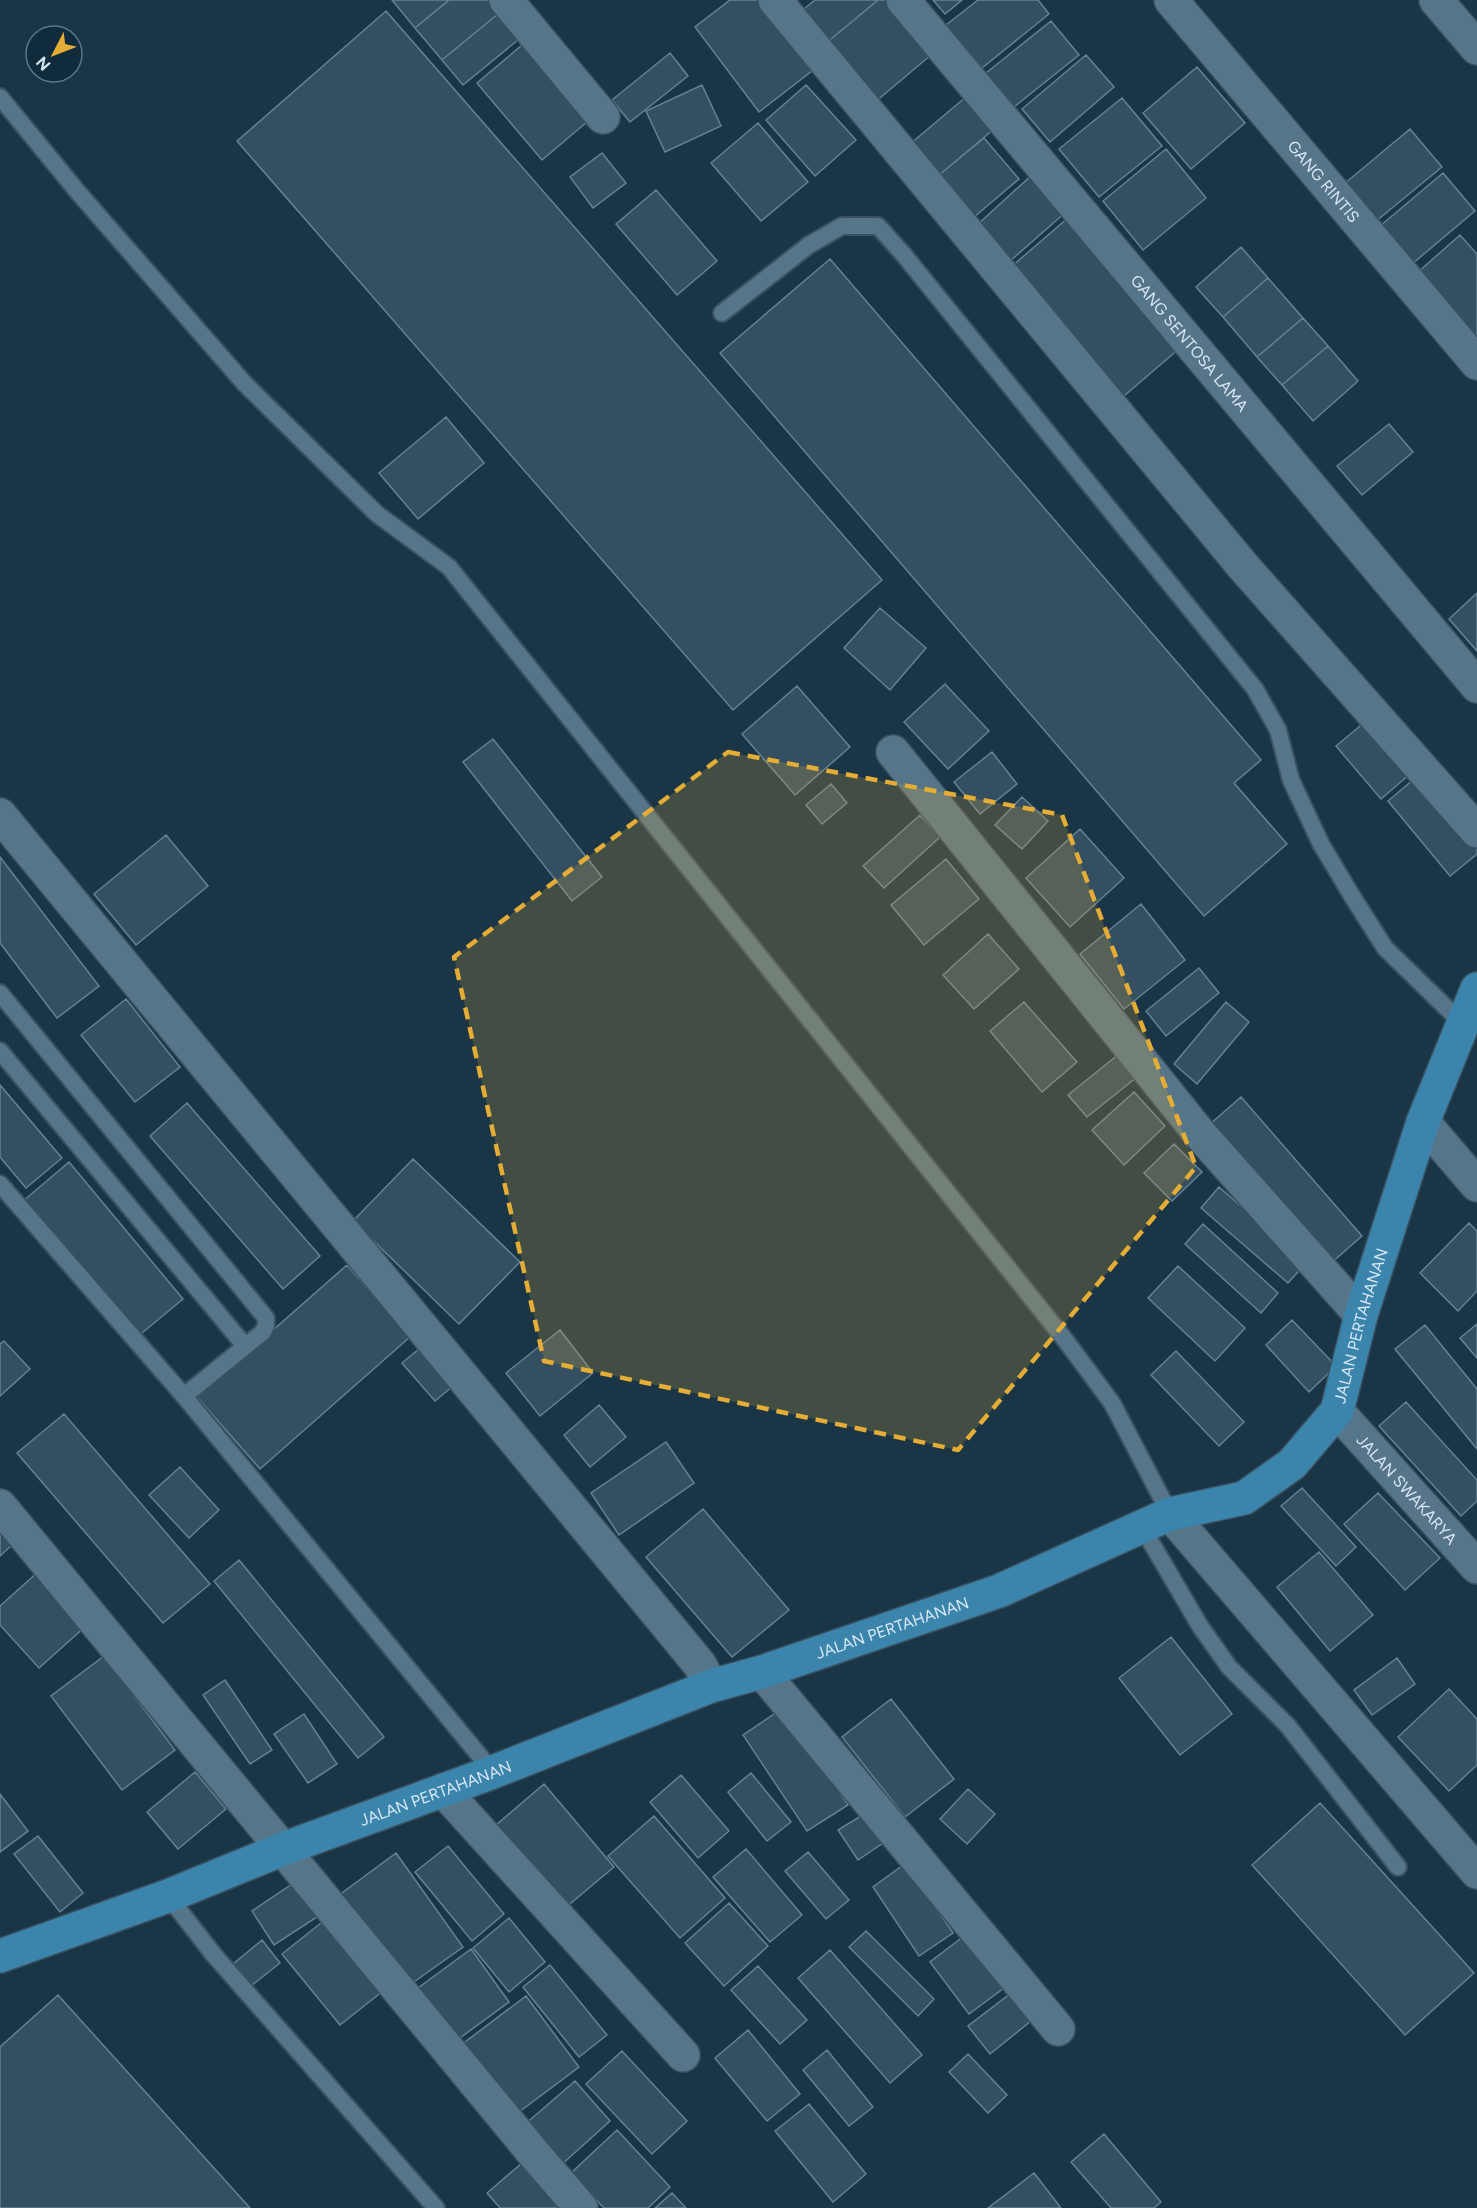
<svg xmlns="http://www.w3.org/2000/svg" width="1477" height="2208" viewBox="0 0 1477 2208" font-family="Figtree,sans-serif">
  <rect width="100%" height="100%" fill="#193546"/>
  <!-- building -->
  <path fill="#334f61" stroke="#648295" stroke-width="1.5" d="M 392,0 L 449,0 L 415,28 Z
    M 449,0 L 496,0 L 504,9 L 442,60 L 415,28 Z
    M 730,0 L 759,0 L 813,70 L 759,112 L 695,27 Z
    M 815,0 L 878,0 L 825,44 L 799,13 Z
    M 878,0 L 886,0 L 931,55 L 874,103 L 825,44 Z
    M 933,0 L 962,0 L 945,14 Z
    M 978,0 L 1038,0 L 1049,14 L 982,68 L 946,25 Z
    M 504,9 L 524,35 L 463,85 L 442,60 Z
    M 386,11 L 882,580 L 733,710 L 237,141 Z
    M 1051,21 L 1079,55 L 1014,107 L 986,73 Z
    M 528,40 L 593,117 L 542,160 L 477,83 Z
    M 670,53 L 688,76 L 630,122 L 612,100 Z
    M 1086,55 L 1114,87 L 1050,142 L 1022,109 Z
    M 1197,67 L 1245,123 L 1191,169 L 1143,113 Z
    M 702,85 L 721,126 L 665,152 L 646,111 Z
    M 806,85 L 856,140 L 815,176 L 766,120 Z
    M 967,96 L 994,129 L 938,176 L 910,144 Z
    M 1122,98 L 1162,146 L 1099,197 L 1059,149 Z
    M 758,123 L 808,182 L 761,221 L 711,163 Z
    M 1410,129 L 1442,167 L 1375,222 L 1344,184 Z
    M 984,138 L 1019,179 L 973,218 L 938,176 Z
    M 1166,149 L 1206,198 L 1143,250 L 1103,201 Z
    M 602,153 L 626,183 L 593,208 L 570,177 Z
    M 1034,173 L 1067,211 L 1009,262 L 977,225 Z
    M 1443,173 L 1475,211 L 1412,264 L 1380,226 Z
    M 656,190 L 717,261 L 677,295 L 616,224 Z
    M 1069,217 L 1181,347 L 1124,396 L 1011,267 Z
    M 1460,235 L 1477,254 L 1477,339 L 1417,273 Z
    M 1241,247 L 1268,278 L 1223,317 L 1196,287 Z
    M 830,259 L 1261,760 L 1234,783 L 1287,844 L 1204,916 L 720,353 Z
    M 1268,278 L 1303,318 L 1257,357 L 1223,317 Z
    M 1303,318 L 1328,346 L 1282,385 L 1257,357 Z
    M 1328,346 L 1358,381 L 1313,421 L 1282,385 Z
    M 446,417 L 484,463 L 418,519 L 379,473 Z
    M 1389,424 L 1413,452 L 1362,495 L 1337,466 Z
    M 1477,593 L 1477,651 L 1449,619 Z
    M 880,608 L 926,648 L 890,690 L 844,648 Z
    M 945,684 L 989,731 L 948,769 L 904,722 Z
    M 797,686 L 850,747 L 795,795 L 742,734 Z
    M 1372,716 L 1417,768 L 1381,799 L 1336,746 Z
    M 493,739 L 602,877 L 572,901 L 463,762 Z
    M 992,752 L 1017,784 L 980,814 L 954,782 Z
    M 1420,774 L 1477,842 L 1477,854 L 1450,876 L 1388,801 Z
    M 831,784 L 847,803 L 822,824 L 806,805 Z
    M 1022,797 L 1048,821 L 1022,849 L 995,825 Z
    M 920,815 L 940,837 L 884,888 L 863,866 Z
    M 1080,829 L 1124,878 L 1070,927 L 1026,878 Z
    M 166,835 L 208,886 L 136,945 L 94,894 Z
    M 0,857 L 99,986 L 57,1018 L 0,943 Z
    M 946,859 L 979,899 L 924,945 L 891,905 Z
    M 1141,904 L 1185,960 L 1124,1009 L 1080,954 Z
    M 988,934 L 1019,969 L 974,1009 L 943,975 Z
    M 1199,968 L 1219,993 L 1166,1036 L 1146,1011 Z
    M 126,999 L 180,1067 L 135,1102 L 81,1035 Z
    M 1024,1002 L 1077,1062 L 1042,1092 L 990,1031 Z
    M 1226,1002 L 1249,1022 L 1197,1084 L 1174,1064 Z
    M 1119,1054 L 1137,1077 L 1087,1117 L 1068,1095 Z
    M 0,1085 L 62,1158 L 26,1188 L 0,1157 Z
    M 1134,1092 L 1165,1126 L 1124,1165 L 1092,1130 Z
    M 1241,1097 L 1362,1236 L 1330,1264 L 1209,1125 Z
    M 187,1103 L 320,1256 L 283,1289 L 150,1136 Z
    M 1174,1144 L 1202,1172 L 1172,1201 L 1144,1173 Z
    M 413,1159 L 520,1262 L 459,1324 L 353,1221 Z
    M 69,1162 L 183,1299 L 136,1338 L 22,1202 Z
    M 1219,1187 L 1306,1263 L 1288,1283 L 1201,1208 Z
    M 1469,1223 L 1477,1231 L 1477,1291 L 1458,1311 L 1420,1273 Z
    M 1203,1224 L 1278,1293 L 1261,1313 L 1185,1244 Z
    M 347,1265 L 410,1337 L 260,1469 L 197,1397 Z
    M 1178,1266 L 1245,1328 L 1215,1361 L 1148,1298 Z
    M 1292,1320 L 1336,1366 L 1309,1392 L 1266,1345 Z
    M 1477,1324 L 1477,1358 L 1460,1338 Z
    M 1425,1325 L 1477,1389 L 1477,1449 L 1395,1349 Z
    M 560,1330 L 593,1373 L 540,1416 L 506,1373 Z
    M 4,1341 L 30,1369 L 0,1396 L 0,1344 Z
    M 426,1343 L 459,1381 L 435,1401 L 402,1363 Z
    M 1176,1351 L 1244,1422 L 1219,1446 L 1151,1375 Z
    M 1406,1402 L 1477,1480 L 1477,1501 L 1461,1516 L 1379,1426 Z
    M 599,1405 L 626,1437 L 590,1467 L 564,1435 Z
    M 64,1414 L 210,1584 L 163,1623 L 17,1453 Z
    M 666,1442 L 694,1483 L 619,1535 L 591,1493 Z
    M 180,1467 L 219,1510 L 189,1538 L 149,1495 Z
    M 1302,1488 L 1356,1547 L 1336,1566 L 1281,1506 Z
    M 1378,1493 L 1440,1558 L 1405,1590 L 1344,1524 Z
    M 703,1509 L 789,1610 L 732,1657 L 646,1557 Z
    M 0,1528 L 14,1543 L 0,1556 Z
    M 1319,1552 L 1373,1615 L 1330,1651 L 1277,1587 Z
    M 239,1560 L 384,1737 L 358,1758 L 214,1581 Z
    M 39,1571 L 87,1625 L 39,1668 L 0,1625 L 0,1606 Z
    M 1171,1637 L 1232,1714 L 1180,1755 L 1119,1678 Z
    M 104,1656 L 175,1750 L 122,1790 L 51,1696 Z
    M 1397,1658 L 1415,1684 L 1372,1715 L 1354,1690 Z
    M 225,1680 L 272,1750 L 250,1764 L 203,1695 Z
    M 1449,1689 L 1477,1719 L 1477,1765 L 1449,1791 L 1398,1737 Z
    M 891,1699 L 954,1779 L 905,1817 L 842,1737 Z
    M 783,1708 L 848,1805 L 807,1831 L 743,1735 Z
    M 304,1714 L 337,1764 L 308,1783 L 274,1734 Z
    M 195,1772 L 226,1809 L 178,1849 L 147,1812 Z
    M 751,1773 L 791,1822 L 767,1841 L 728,1792 Z
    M 681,1775 L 729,1831 L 698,1858 L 650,1802 Z
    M 544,1784 L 614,1867 L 558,1914 L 489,1831 Z
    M 968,1789 L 995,1814 L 967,1844 L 940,1819 Z
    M 0,1794 L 28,1831 L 0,1852 Z
    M 1320,1803 L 1474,1973 L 1405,2035 L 1252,1865 Z
    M 864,1814 L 883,1843 L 858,1860 L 838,1830 Z
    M 654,1816 L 725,1898 L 680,1938 L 608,1856 Z
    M 38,1836 L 83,1893 L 60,1912 L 14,1854 Z
    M 448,1846 L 504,1914 L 472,1941 L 415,1872 Z
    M 746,1849 L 802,1915 L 770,1942 L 713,1877 Z
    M 808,1852 L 849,1900 L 826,1919 L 785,1871 Z
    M 396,1853 L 463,1947 L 404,1989 L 338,1896 Z
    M 906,1863 L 953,1933 L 919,1956 L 873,1887 Z
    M 298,1880 L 320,1915 L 274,1945 L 252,1911 Z
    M 729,1903 L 768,1946 L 724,1986 L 685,1943 Z
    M 509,1918 L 545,1962 L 509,1992 L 473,1948 Z
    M 326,1919 L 383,1991 L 340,2025 L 282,1954 Z
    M 972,1930 L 1012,1982 L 969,2014 L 930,1962 Z
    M 866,1931 L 934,1999 L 918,2016 L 849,1947 Z
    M 262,1940 L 280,1963 L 251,1986 L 233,1964 Z
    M 471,1949 L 509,2002 L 449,2046 L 410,1994 Z
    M 830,1950 L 922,2055 L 890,2083 L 798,1978 Z
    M 550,1965 L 607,2035 L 579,2057 L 523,1987 Z
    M 758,1966 L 807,2020 L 780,2044 L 731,1990 Z
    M 1015,1990 L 1036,2017 L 990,2054 L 968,2026 Z
    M 58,1995 L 250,2208 L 0,2208 L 0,2047 Z
    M 526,1996 L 579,2067 L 511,2118 L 457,2048 Z
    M 748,2030 L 800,2094 L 767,2121 L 715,2058 Z
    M 827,2050 L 873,2107 L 849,2126 L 803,2070 Z
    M 622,2051 L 687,2121 L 652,2154 L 586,2084 Z
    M 968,2054 L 1007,2095 L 988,2113 L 949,2072 Z
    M 575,2081 L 610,2121 L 559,2167 L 523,2126 Z
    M 809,2104 L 866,2174 L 833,2202 L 775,2131 Z
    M 617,2130 L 670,2187 L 648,2208 L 604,2208 L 571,2173 Z
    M 1104,2134 L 1161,2202 L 1154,2208 L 1111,2208 L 1071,2162 Z
    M 529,2157 L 573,2208 L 500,2208 L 487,2193 Z
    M 1034,2173 L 1061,2208 L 988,2208 Z
    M 672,2193 L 686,2208 L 655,2208 Z"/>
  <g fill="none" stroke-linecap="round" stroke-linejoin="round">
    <!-- lane casing -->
    <g stroke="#395160" stroke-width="20">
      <path id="lane" d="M 0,97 L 77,191 L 245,384 L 377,514 L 449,567 L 1066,1341 L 1112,1403 L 1170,1514
        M 722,313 L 809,245 L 842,226 L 878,226 L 904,255 L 1255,689 L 1278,730 L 1291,780 L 1321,844 L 1352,896 L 1385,948 L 1463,1024
        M 0,993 L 266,1318 L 266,1325 L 263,1332 L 184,1396
        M 0,1051 L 245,1346
        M 0,1184 L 184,1396 L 493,1772
        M 1142,1527 L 1200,1626 L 1229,1667 L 1288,1726 L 1398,1867
        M 168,1896 L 214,1955 L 436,2208"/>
    </g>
    <!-- street casing -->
    <g stroke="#395160" stroke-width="36">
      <g id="street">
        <path d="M 506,0 L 603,117"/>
        <path d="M 775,0 L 1242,565 L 1477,831"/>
        <path id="s1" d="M 903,0 L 1477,686"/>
        <path id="s2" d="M 1171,0 L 1477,363"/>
        <path d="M 1436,0 L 1477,48"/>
        <path d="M 893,752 L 1200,1134 L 1361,1315"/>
        <path d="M 0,815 L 700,1665 L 711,1686"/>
        <path d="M 1423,1122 L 1477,1185"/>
        <path id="s3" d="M 1337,1411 L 1477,1567"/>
        <path d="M 0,1506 L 535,2155 L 581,2208"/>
        <path d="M 1170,1514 L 1477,1872"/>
        <path d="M 762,1672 L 1058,2029"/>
        <path d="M 443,1790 L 683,2055"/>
      </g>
    </g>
    <!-- primary casing -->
    <g stroke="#395160" stroke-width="36">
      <g id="primary">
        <path id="s4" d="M 0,1956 L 168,1896 L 283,1849 L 493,1772 L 711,1686 L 762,1672 L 999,1591 L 1170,1514 L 1244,1498 L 1292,1464 L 1337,1411 L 1361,1315 L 1423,1122 L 1477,989"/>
      </g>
    </g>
    <!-- lane -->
    <use href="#lane" stroke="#577588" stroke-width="16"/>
    <!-- street -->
    <use href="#street" stroke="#577588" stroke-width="33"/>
    <!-- primary -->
    <use href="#primary" stroke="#3b85ad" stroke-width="33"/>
  </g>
  <!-- marked area -->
  <path fill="#e5ad36" fill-opacity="0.2" stroke="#e5ad36" stroke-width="4.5" stroke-dasharray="12 8" stroke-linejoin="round" d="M 728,752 L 1062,815 L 1196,1167 L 958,1450 L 544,1361 L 454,957 Z"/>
  <g text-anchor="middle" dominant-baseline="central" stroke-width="4.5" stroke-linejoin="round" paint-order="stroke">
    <!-- street labels -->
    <g font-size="16" fill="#d8e8f3" stroke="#0f2b3c">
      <text stroke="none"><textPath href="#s2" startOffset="237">GANG RINTIS</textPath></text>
      <text stroke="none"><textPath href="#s1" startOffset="447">GANG SENTOSA LAMA</textPath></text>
      <text stroke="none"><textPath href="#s4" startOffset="1544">JALAN PERTAHANAN</textPath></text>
      <text stroke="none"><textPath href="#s3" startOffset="105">JALAN SWAKARYA</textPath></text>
      <text stroke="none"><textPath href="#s4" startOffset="951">JALAN PERTAHANAN</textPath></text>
      <text stroke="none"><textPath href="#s4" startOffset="465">JALAN PERTAHANAN</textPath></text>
    </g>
  </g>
  <!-- north arrow -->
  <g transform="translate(54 54) rotate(228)"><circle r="28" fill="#0f2b3c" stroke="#5f7785" stroke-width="1.5"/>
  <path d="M0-4.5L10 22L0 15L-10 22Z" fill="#e5ad36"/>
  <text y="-9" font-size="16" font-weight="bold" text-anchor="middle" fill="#d8e8f3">N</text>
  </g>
</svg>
